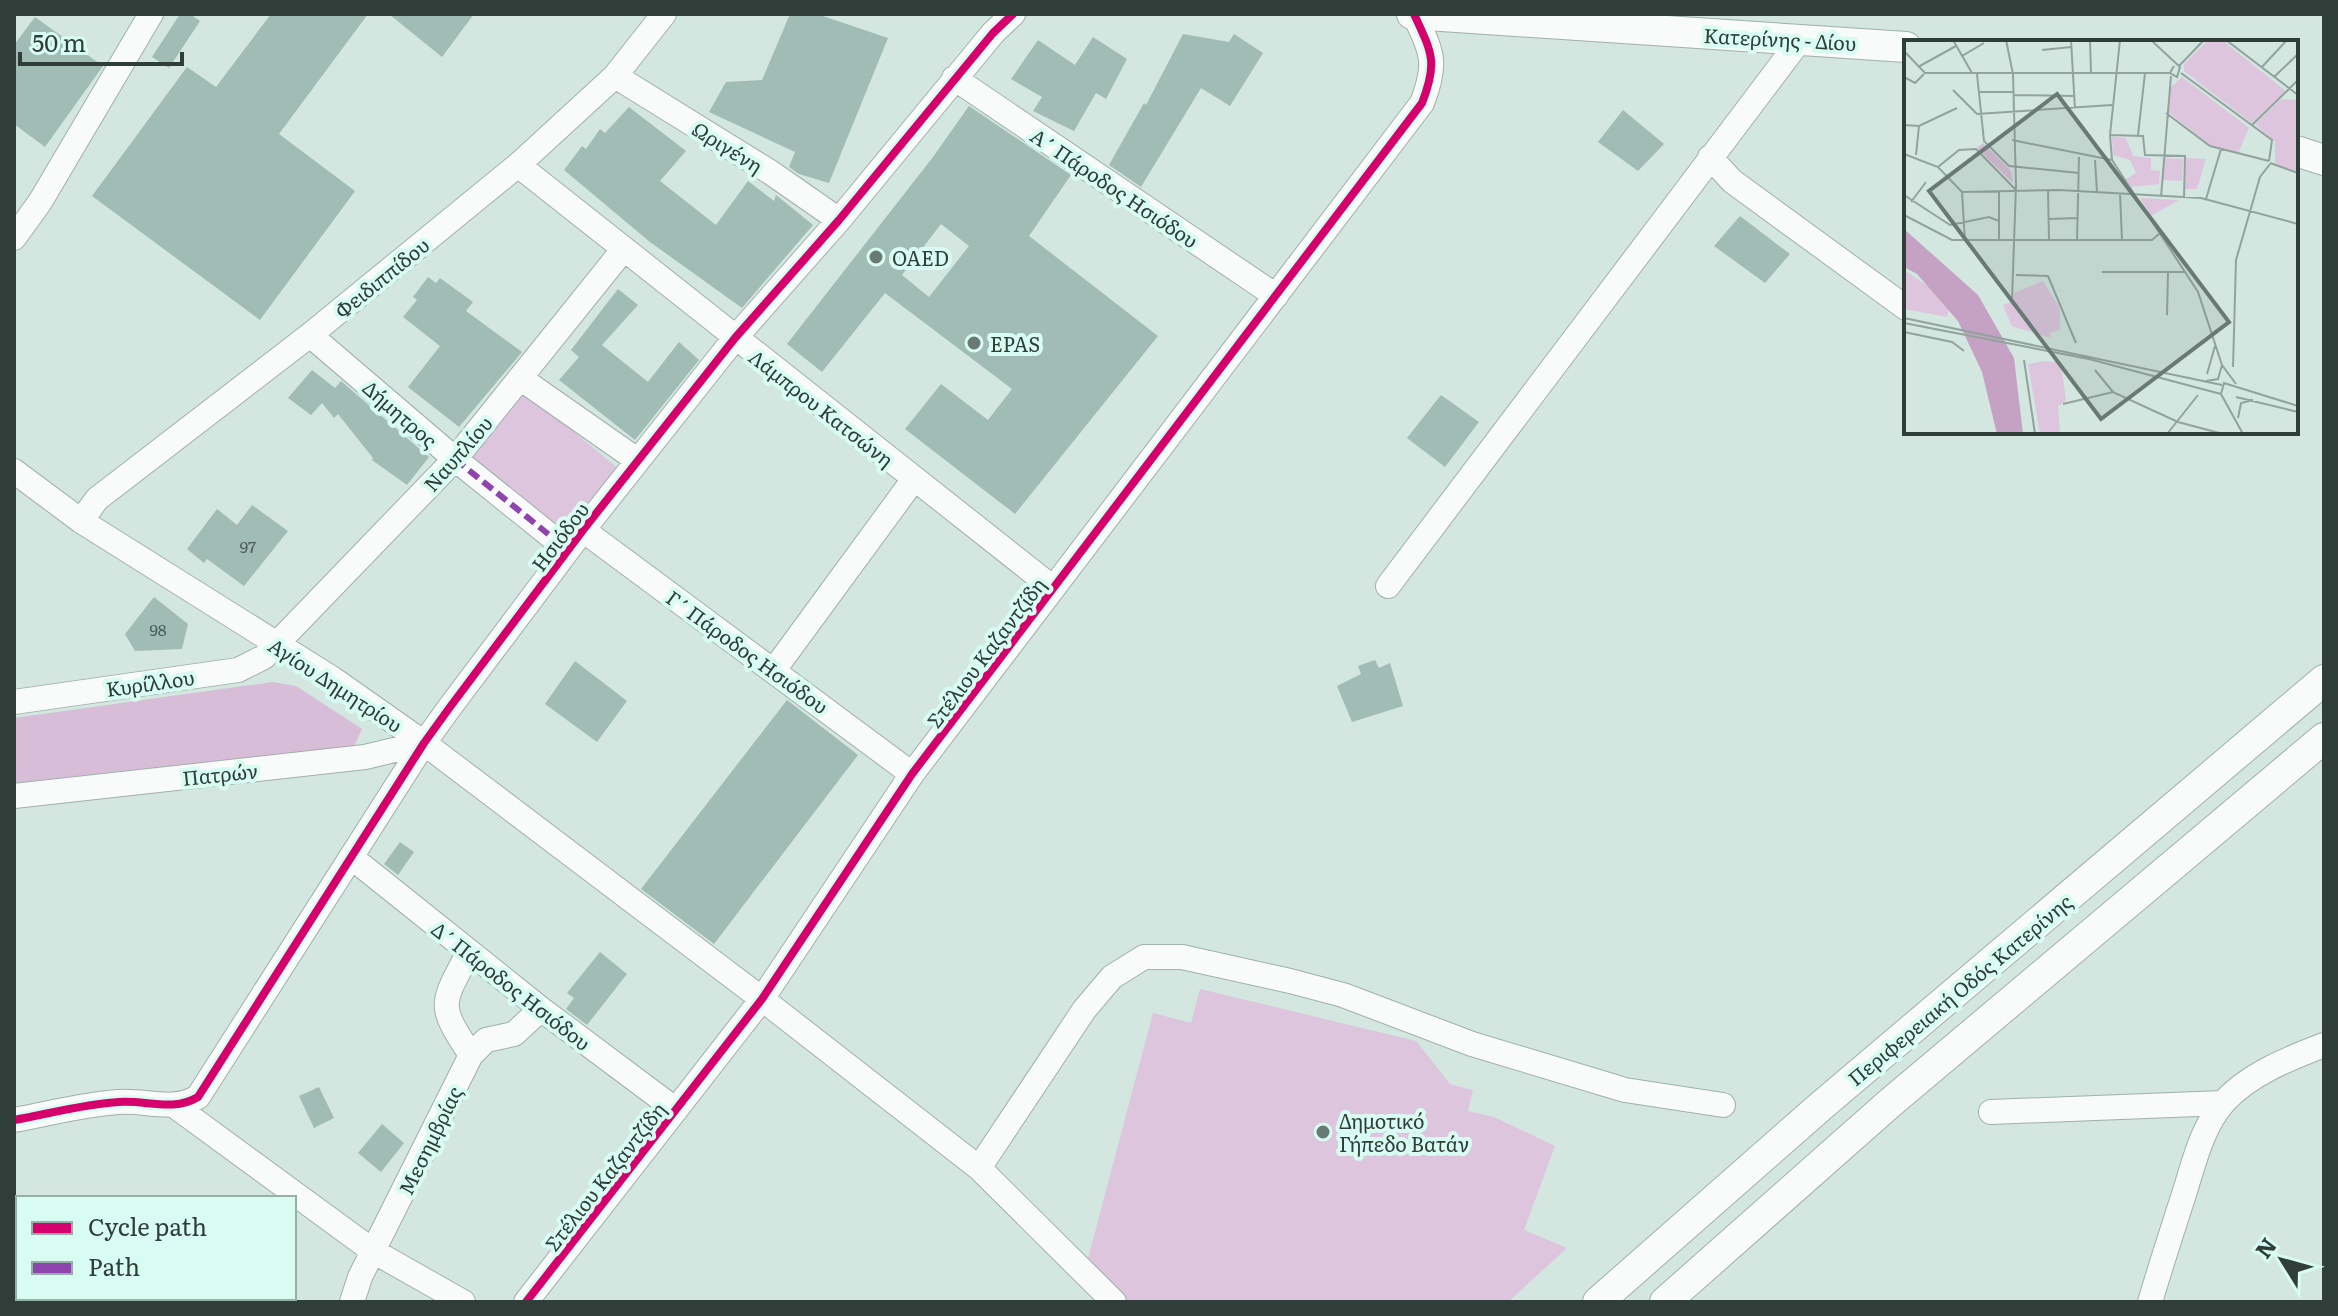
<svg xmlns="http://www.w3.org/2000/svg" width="2338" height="1316" viewBox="0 0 2338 1316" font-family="Literata,serif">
  <rect width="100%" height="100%" fill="#d3e6e0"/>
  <!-- green -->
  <path fill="#dcc5dd" d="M 523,390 L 620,470 L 562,540 L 469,459 Z
    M 1200,989 L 1416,1041 L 1450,1084 L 1473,1090 L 1468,1111 L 1494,1117 L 1555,1146 L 1524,1230 L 1567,1248 L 1508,1302 L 1120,1302 L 1086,1266 L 1153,1013 L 1191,1023 Z"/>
  <!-- forest -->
  <path fill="#d7bdd7" d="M 273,682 L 296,686 L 362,729 L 354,746 L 14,783 L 14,718 Z"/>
  <!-- building -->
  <path fill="#a1bcb5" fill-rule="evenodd" d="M 180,14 L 190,14 L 200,21 L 169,68 L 152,57 Z
    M 271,14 L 368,14 L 279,134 L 355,191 L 260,320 L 92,196 L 187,67 L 216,87 Z
    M 389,14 L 474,14 L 442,57 Z
    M 790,14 L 817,14 L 888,38 L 829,183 L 799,174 L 789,167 L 795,152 L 709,112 L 726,82 L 762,80 Z
    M 35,17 L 103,66 L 45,147 L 14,124 L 14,45 Z
    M 1183,34 L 1229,42 L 1234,34 L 1263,53 L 1230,106 L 1201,88 L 1141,187 L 1109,165 L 1144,103 L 1146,105 Z
    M 1093,37 L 1127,59 L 1106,99 L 1096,93 L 1074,131 L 1033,111 L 1042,97 L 1011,79 L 1038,40 L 1075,65 Z
    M 969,106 L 1071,175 L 1029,236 L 1158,336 L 1015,514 L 905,429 L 941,384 L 988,420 L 1012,389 L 885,293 L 822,372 L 787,344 L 933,157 ZM 941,224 L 969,246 L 929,297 L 902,275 Z
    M 629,107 L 686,151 L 660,181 L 716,225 L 748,181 L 774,201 L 776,195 L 813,225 L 742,308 L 650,242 L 564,170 L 582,146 L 586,149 L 600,129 L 605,133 Z
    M 1623,110 L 1664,144 L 1638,171 L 1598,142 Z
    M 1740,216 L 1790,254 L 1765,283 L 1714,246 Z
    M 428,277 L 436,283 L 440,278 L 473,302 L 466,311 L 522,352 L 459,427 L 408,387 L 440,346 L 403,317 L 417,300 L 413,297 Z
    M 618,289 L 638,305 L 602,345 L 648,382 L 679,342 L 699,360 L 635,440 L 559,380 L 579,357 L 571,350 Z
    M 312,370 L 335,388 L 341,381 L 429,457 L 407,485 L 372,460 L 373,458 L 338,414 L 334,418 L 322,403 L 311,415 L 288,398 Z
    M 1441,395 L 1479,422 L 1445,467 L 1407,438 Z
    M 252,505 L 288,531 L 244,586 L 207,559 L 204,563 L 187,549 L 217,509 L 237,525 Z
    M 154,597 L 188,624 L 182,649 L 135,651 L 125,634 Z
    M 1375,660 L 1379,668 L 1390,663 L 1403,706 L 1352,722 L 1337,686 L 1361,674 L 1358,666 Z
    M 575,661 L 627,701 L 597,742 L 545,704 Z
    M 787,700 L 858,755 L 714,944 L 641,889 Z
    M 400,842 L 414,852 L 398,875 L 384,864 Z
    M 600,952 L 627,974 L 587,1025 L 566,1009 L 574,998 L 567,993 Z
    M 319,1087 L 334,1118 L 314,1128 L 299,1096 Z
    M 382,1124 L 404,1143 L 381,1172 L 358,1153 Z"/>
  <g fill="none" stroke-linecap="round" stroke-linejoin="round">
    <!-- minor casing -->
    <g stroke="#a0b0ab" stroke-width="26">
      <path id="minor" d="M 615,76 L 770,172 L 839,220
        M 954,78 L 1276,296
        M 1710,157 L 1732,181 L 1906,308
        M 518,165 L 1053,588
        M 14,238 L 40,202 L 151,14
        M 310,335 L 455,459 L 568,550
        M 520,378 L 637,460
        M 14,471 L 81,521 L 333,679 L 424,743 L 762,999 L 979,1168 L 1114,1302
        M 81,521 L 97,499 L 310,335 L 518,165 L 615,76 L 664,14
        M 583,530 L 912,774
        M 1388,586 L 1800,40
        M 774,670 L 914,479
        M 14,702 L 238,670 L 264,657 L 455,459 L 623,250
        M 14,796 L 365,757 L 424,743
        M 351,857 L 541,1009 L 676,1110
        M 469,952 C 441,1005 437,1004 471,1055
        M 175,1106 L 373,1251 L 463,1302
        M 1991,1112 L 2223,1103
        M 14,1120 C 48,1114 84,1104 119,1102 C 147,1100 173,1112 198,1097 L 424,743 L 450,707 L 583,530 L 735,338 L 839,220 L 993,33 L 1013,14
        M 979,1168 L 1084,1010 L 1112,977 L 1144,957 L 1182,957 L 1290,981 L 1343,995 L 1472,1044 L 1625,1090 L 1723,1105
        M 352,1302 L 360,1277 L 471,1055 L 486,1040 L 514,1034 L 541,1009
        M 526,1302 L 762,999 L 912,774 L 1422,103 C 1438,62 1432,53 1414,14
        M 2150,1302 C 2161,1265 2173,1228 2185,1191 C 2194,1162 2203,1125 2224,1102 C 2249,1074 2290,1058 2324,1045"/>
    </g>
    <!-- major casing -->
    <g stroke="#a0b0ab" stroke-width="32">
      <path id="major" d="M 1412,14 L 1906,47
        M 2296,151 L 2324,160
        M 1598,1302 L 1821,1106 L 2324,680
        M 1665,1302 L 1890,1103 L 2324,738"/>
    </g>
    <!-- minor -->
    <use href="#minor" stroke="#f8fbfa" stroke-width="24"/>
    <!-- major -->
    <use href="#major" stroke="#f8fbfa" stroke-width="30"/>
    <!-- quiet -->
    <path stroke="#8e44ad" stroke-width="6" stroke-dasharray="12 6" stroke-linecap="butt" d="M 455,459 L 568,550"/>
    <!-- cycleway casing -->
    <g stroke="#d8fcf2" stroke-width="13">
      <path id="cycleway" d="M 14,1120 C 48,1114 84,1104 119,1102 C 147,1100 173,1112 198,1097 L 424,743 L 450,707 L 583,530 L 735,338 L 839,220 L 993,33 L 1013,14
        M 526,1302 L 762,999 L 912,774 L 1422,103 C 1438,62 1432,53 1414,14"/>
    </g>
    <!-- cycleway -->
    <use href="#cycleway" stroke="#d6006c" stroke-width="8"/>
  </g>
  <!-- markers -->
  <g fill="#697974" stroke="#d8fcf2" stroke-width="3">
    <circle cx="876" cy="257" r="8"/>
    <circle cx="974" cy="343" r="8"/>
    <circle cx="1323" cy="1132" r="8"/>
  </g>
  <g text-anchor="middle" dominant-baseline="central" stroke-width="8" stroke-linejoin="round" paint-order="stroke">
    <!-- number labels -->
    <g font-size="16" fill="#4c5e59">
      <text x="248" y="546">97</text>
      <text x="158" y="629">98</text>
    </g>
    <!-- street labels -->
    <g font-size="20" fill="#303e3a" stroke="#d8fcf2">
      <text transform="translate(1780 38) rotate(3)">Κατερίνης - Δίου</text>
      <text transform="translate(728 146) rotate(32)">Ωριγένη</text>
      <text transform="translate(1115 187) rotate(34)">Α΄ Πάροδος Ησιόδου</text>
      <text transform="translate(381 277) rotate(-39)">Φειδιππίδου</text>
      <text transform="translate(822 407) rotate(38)">Λάμπρου Κατσώνη</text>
      <text transform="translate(401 413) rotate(41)">Δήμητρος</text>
      <text transform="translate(457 453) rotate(-49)">Ναυπλίου</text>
      <text transform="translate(559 536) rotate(-53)">Ησιόδου</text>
      <text transform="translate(748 651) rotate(36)">Γ΄ Πάροδος Ησιόδου</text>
      <text transform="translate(985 652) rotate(-53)">Στέλιου Καζαντζίδη</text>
      <text transform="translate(150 682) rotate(-8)">Κυρίλλου</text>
      <text transform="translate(336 684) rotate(33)">Αγίου Δημητρίου</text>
      <text transform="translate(220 773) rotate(-6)">Πατρών</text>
      <text transform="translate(512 985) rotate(38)">Δ΄ Πάροδος Ησιόδου</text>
      <text transform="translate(1959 989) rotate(-40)">Περιφερειακή Οδός Κατερίνης</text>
      <text transform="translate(429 1140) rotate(-64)">Μεσημβρίας</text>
      <text transform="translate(604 1176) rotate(-52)">Στέλιου Καζαντζίδη</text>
    </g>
    <!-- poi labels -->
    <g font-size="20" fill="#303e3a" stroke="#d8fcf2" text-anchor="start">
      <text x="892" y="257">OAED</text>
      <text x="990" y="343">EPAS</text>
      <text x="1339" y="1120">Δημοτικό<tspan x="1339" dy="23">Γήπεδο Βατάν</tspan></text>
    </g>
  </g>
  <!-- overview -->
  <g transform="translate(1904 40)">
    <rect width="394" height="394" fill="#d3e6e0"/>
    <path d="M 304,0 L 318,0 L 382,51 L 348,83 L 280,31 L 280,24 ZM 278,37 L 345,88 L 334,113 L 306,105 L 263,71 L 266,48 ZM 377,59 L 394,60 L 394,132 L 371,124 L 371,102 L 351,84 ZM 208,97 L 222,98 L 229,116 L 247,118 L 247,130 L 256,131 L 255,144 L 227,147 L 222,139 L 232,133 L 226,120 L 209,115 ZM 259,118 L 279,119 L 278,141 L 258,140 ZM 282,118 L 302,119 L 293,149 L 281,149 ZM 236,158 L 237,158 L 275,160 L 247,176 ZM 0,230 L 28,249 L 45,269 L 43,277 L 0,269 ZM 139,241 L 156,269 L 156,290 L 146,293 L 147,298 L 108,286 L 99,265 L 109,261 L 110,253 ZM 141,321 L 157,323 L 162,361 L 154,366 L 156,394 L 136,394 L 124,324 Z" fill="#dcc5dd"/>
    <path d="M 79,103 L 107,131 L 109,143 L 73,108 Z" fill="#d7bdd7"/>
    <path d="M 0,189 L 74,255 L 110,318 L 119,394 L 93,394 L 78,332 L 54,281 L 13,234 L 0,227 Z" fill="#c5a1c3"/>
    <path fill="none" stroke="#92a39e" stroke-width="2" d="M 49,0 L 68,33M 102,0 L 109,34 L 112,145 L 108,260M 167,0 L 171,69M 186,0 L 187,33M 216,0 L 206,95 L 208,120 L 294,252 L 318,325 L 332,344M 247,0 L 276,27 L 273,37 L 266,33 L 270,26M 322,0 L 394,55M 138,10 L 167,7M 0,11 L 21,33 L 266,33M 58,16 L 80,3M 275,26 L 300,0M 14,27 L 52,6M 357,28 L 383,0M 277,33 L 368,100 L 365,121M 73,34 L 80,101 L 105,126 L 175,133M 0,37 L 11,43 L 20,34M 370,37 L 394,14M 49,50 L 73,74 L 208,65M 74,52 L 109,52M 109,55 L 170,56M 262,73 L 306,106 L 365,121M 0,85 L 15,86 L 53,68M 348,85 L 394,40M 206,95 L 239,96 L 241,115 L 281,116 L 280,157M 234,95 L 241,33M 108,100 L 208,120M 0,114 L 34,127 L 58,152M 12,115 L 15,86M 191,120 L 193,152M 366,123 L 394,133M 34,127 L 55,110 L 72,109 L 112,150M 144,150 L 145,199M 58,152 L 155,150 L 297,158 L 394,184M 58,152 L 61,201M 216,153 L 218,200M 0,155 L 46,185 L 85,177 L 95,181M 257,157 L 267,36M 302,159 L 317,109M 7,162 L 22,142M 0,175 L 48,200 L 248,200 L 256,193M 145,179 L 174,178M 173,200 L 175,117M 95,201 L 95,151M 198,232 L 280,232M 112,235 L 144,236 L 172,303M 263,275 L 264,232M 0,278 L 318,345M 0,283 L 185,319 L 317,354M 0,292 L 48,302 L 60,311M 120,320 L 131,394M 329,327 L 332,220 L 356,137 L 366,124M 191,330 L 209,352M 303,334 L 311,306M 302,341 L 314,339 L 318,325M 332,357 L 394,372M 159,364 L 209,352 L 274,382 L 319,394M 334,378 L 337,363 L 349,360M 263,394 L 294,355M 339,394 L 317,354 L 320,343 L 394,366"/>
    <path fill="#697974" fill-opacity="0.15" stroke="#697974" stroke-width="4" d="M 153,54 L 325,282 L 197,379 L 25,151 Z"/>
    <rect width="394" height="394" fill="none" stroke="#303e3a" stroke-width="4"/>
  </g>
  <!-- border -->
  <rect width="2338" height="1316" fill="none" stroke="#303e3a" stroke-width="32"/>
  <!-- legend -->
  <rect x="16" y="1196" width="280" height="104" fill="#d8fcf2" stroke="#95b0a8" stroke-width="2"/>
  <rect x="32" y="1222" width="40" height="12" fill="#d6006c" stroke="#95b0a8" stroke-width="2"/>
  <text x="88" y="1236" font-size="24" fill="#303e3a">Cycle path</text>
  <rect x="32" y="1262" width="40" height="12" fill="#8e44ad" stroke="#95b0a8" stroke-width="2"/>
  <text x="88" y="1276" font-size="24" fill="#303e3a">Path</text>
  <!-- north arrow -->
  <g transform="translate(2282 1260) rotate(307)" stroke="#d8fcf2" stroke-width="6" paint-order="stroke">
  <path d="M0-6L14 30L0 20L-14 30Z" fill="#303e3a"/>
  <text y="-12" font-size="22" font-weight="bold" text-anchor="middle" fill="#303e3a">N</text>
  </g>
  <!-- scale -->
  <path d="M20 52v12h162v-12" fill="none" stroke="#303e3a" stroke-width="4"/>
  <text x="32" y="52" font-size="24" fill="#303e3a" stroke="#d8fcf2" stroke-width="6" paint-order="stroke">50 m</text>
</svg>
